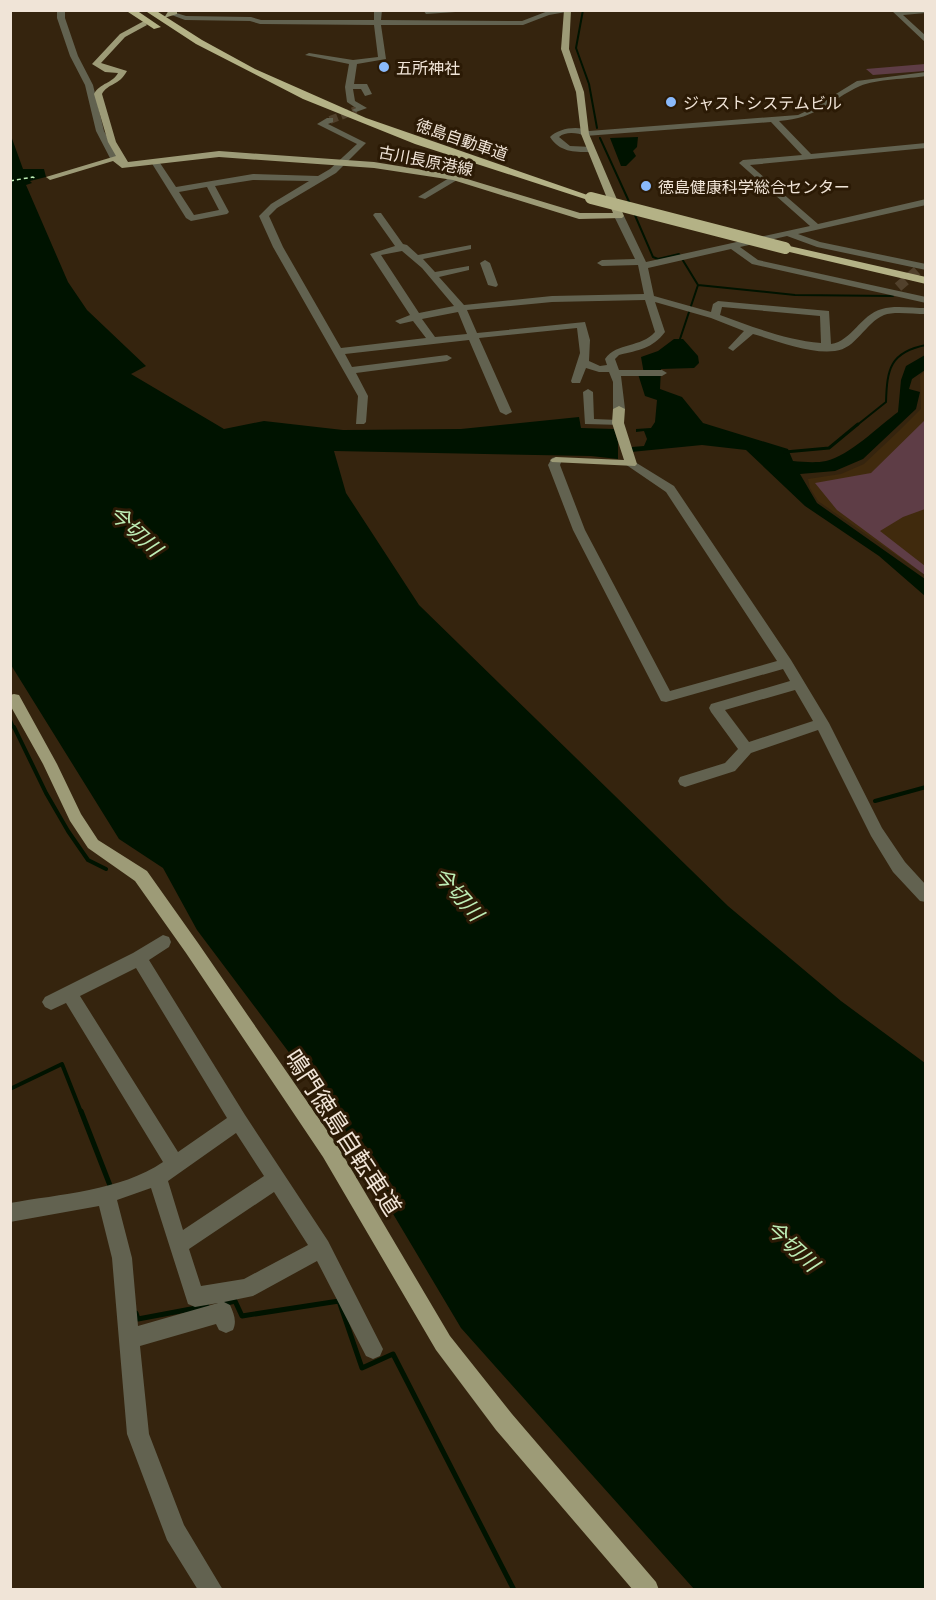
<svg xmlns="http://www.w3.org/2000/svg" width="936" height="1600" viewBox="0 0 936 1600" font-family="'Exo 2','Noto Sans JP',sans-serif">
  <rect width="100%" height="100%" fill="#35240e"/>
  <!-- built -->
  <path fill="#402a0d" d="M 925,370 L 925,575 L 818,501 L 810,488 L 808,479 L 841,474 L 864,464 L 900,430 L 921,409 L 920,376 Z"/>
  <!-- green -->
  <path fill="#5e3d46" d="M 925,64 L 925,71 L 873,75 L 866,69 Z
    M 925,420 L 925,509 L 903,517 L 880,531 L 925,566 L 925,575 L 837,510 L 815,483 L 871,473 Z"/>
  <!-- water -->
  <path fill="#001300" d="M 10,133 L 23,169 L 44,169 L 46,177 L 30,181 L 32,183 L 26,185 L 68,282 L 87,310 L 146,366 L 131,374 L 224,429 L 264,421 L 343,430 L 461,429 L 579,417 L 581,428 L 614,429 L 618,442 L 618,459 L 591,456 L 334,451 L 346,493 L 419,605 L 728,906 L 841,1001 L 925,1063 L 925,1589 L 694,1589 L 461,1328 L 327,1103 L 197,930 L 163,868 L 119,839 L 11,665 Z
    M 638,137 L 637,147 L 633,151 L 636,156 L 626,166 L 621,166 L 610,138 Z
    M 674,339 L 683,339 L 698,356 L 699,363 L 694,368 L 661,369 L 660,389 L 682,397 L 703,423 L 788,449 L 793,461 C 804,462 816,463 826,461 C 849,456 879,426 898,412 L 901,380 L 906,366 L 925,355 L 925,370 L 912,379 L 909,389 L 920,392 L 916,409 L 863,459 L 835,471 L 800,474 L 817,503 L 925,579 L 925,596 L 879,556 L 805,506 L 746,450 L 702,445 L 631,452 L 632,447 L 644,446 L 647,439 L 644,431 L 636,432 L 636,429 L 651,428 L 655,422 L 657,400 L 645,396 L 638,374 L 644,374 L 641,357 L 658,351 Z"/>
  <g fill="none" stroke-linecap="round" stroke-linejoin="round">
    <!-- stream-far3 -->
    <path stroke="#001300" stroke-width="2" d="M 583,10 L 576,48 L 589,84 L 597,128
      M 600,138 L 631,206
      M 634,213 L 653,257 L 658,259 L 679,254 L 698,285 L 680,339
      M 698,285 L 795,295 L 893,296
      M 856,426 L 886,402 C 887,369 890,352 926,345"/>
    <!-- stream-far2 -->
    <path stroke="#001300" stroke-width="3" d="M 785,452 L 829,448 L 858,424
      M 10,719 L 14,728"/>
    <!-- stream-far1 -->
    <path stroke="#001300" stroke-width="4" d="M 14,727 L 46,793 L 68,831 L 88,860 L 106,869
      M 875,801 L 926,787
      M 10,1089 L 62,1064 L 81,1112"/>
    <!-- stream -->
    <path stroke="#001300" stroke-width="5" d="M 81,1111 L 111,1188
      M 223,1304 L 235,1301 L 242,1316 L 339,1301 L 362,1368 L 393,1354 L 514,1590
      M 136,1313 L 138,1319 L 207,1306"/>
    <!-- ferry -->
    <path stroke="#beeeb6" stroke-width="1.5" stroke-dasharray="4 3" stroke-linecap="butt" d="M 10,181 L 33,177 L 36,179"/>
    <!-- minor-tunnel-far1 -->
    <path stroke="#51412c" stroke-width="8" stroke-dasharray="8 4" stroke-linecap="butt" d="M 330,120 L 356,110"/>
    <!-- minor-tunnel -->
    <path stroke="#51412c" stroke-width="10" stroke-dasharray="10 5" stroke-linecap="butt" d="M 898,287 L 918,270"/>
    <!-- minor -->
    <path fill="#626250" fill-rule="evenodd" d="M 57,10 L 65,10 L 65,18 L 78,56 L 93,85 L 104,131 L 118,158 L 117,160 L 111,160 L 96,131 L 85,85 L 70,56 L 57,18 Z
      M 374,10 L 382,10 L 381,20 L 522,21 L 548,11 L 572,11 L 549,15 L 523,25 L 381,25 L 386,59 L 357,64 L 354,84 L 367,84 L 372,94 L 365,96 L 361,89 L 353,89 L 355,101 L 367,108 L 356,112 L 352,110 L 356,108 L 347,102 L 345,87 L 349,64 L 305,55 L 309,53 L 353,60 L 378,57 L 374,25 L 260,24 L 250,21 L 185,20 L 169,14 L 173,12 L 186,16 L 251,17 L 261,20 L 374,20 Z
      M 423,10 L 485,10 L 426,14 Z
      M 891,10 L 926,10 L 926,13 L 903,15 L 926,36 L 926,43 Z
      M 926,72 L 926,76 C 908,79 876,79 860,86 C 828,101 818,118 779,121 L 811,154 L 926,143 L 926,148 L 750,165 L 818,224 L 926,199 L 926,205 L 798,234 L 820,242 L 926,264 L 926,270 L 817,247 L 787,236 L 740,247 L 758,260 L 926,297 L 926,303 L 752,264 L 731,249 L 648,268 L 654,296 L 711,312 L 713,304 L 718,301 L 829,311 L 831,344 C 852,341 860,315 882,309 C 894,305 912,308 926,308 L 926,314 C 913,314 894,311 884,315 C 865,323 856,349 835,351 C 809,354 778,341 753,334 L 733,351 L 728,348 L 744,331 L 711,318 L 655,302 L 665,332 C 652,349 639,350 619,355 L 615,359 L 619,370 L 662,370 L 667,373 L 662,376 L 621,376 L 625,409 L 619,412 L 613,409 L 613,382 L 609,372 L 599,372 L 586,368 L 580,383 L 572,383 L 571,381 L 580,353 L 577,328 L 479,338 L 512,412 L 506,415 L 500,412 L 469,340 L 345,354 L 352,367 L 447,355 L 452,358 L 447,361 L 356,373 L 368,396 L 366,422 L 364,424 L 356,424 L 358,396 L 273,247 L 259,216 L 271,204 L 309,181 L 253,180 L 215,186 L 229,212 L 227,214 L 191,221 L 186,218 L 151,162 L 158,160 L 176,187 L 253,174 L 318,176 L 330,169 L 357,144 L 317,124 L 327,118 L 333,118 L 333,122 L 328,124 L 366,143 L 336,173 L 277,208 L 269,216 L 283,247 L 341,348 L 426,338 L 413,321 L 400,324 L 395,321 L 410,315 L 370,254 L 395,246 L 373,215 L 375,213 L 381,213 L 403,244 L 407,245 L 418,255 L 471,245 L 471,249 L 423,259 L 435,272 L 469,266 L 469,270 L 439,277 L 464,305 L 552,296 L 644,294 L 638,265 L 602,266 L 597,263 L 602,260 L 635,259 L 614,216 L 616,214 L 624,216 L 646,262 L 810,226 L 739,163 L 743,160 L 802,155 L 771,122 L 585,136 C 578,133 566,131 559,137 L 570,146 L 593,147 L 593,151 L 590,152 C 573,152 560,152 550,137 C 558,128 579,125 589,131 L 798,115 L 813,108 L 857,81 ZM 207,187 L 219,210 L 194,215 L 179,192 ZM 402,251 L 422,268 L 454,306 L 419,313 L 381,255 ZM 645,300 L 655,332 C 641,348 617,342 605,359 L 607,365 L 600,366 L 589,361 L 590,340 L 585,322 L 477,333 L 467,310 L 552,302 ZM 722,307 L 820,316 L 821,343 C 786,340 753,327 720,315 ZM 458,312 L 467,334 L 435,337 L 422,319 Z
      M 454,175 L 458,178 L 457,180 L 425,199 L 418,197 Z
      M 485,260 L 490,263 L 498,285 L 496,287 L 488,285 L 480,263 Z
      M 588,389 L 593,392 L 594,419 L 618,420 L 624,423 L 622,425 L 585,424 L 583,392 Z
      M 556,457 L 562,460 L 560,465 L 585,530 L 670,691 L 777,661 L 666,492 L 625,464 L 627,462 L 635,462 L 674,486 L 791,660 L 829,723 L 882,828 L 905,862 L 926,885 L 926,902 L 920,901 L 893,872 L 871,836 L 818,730 L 751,753 L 735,771 L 685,787 L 680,785 L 678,781 L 680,777 L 725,763 L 738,749 L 711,712 L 709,708 L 711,704 L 790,681 L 783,669 L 666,702 L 661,701 L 573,530 L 548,465 L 552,458 ZM 795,690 L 813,721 L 749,742 L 725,710 Z
      M 163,935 L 169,937 L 171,942 L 169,947 L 149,960 L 245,1115 L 328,1241 L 383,1349 L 380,1356 L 373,1359 L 366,1356 L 317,1261 L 253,1296 L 224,1302 L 230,1305 C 234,1314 237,1321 233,1330 L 226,1333 L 219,1330 L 216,1324 L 140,1346 L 149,1434 L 184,1525 L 223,1590 L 198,1590 L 167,1540 L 127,1434 L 112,1258 L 99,1206 L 10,1222 L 10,1203 C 60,1194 120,1191 163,1162 L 66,1003 L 51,1010 L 45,1007 L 42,1002 L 45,997 L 133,953 ZM 136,968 L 227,1118 L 178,1152 L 80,996 ZM 236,1133 L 264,1176 L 183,1230 L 168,1181 ZM 151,1188 L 188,1304 L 195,1307 L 218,1303 L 138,1326 L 132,1258 L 117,1200 ZM 274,1192 L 308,1245 L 244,1279 L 201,1286 L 189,1249 Z"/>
    <!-- major -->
    <path fill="#9d9b77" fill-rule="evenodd" d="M 169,10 L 177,10 L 177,14 L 164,18 Z
      M 564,10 L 571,10 L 569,49 L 584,92 L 589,134 L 624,216 L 622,218 L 579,219 L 453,180 L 374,168 L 219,157 L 122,168 L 113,161 L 50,180 L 46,177 L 116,156 L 108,142 L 94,94 C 100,83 113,83 118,73 L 105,72 L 92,64 L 120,34 L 144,21 L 147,25 L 125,37 L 101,63 L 127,71 C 119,86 108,83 102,94 L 116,142 L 128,162 L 219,151 L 374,162 L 454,175 L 580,213 L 613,213 L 581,134 L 576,92 L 561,49 Z
      M 619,406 L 625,409 L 624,423 L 637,464 L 635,466 L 552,462 L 550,460 L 556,457 L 624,460 L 612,423 L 613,409 Z
      M 14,694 L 19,695 L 57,764 L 81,814 L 98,840 L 147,871 L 198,943 L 337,1145 L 450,1336 L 512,1414 L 656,1582 L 659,1590 L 633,1590 L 496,1430 L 436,1350 L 323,1157 L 186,953 L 135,881 L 88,848 L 70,821 L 43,764 L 10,705 L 10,695 Z"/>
    <!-- highway -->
    <path fill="#b4b286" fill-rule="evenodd" d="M 125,10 L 136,10 L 161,27 L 154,29 Z
      M 144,10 L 155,10 L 202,40 L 255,69 L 366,118 L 596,198 L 591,201 L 415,144 L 303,99 L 196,44 Z
      M 785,245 L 926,277 L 926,284 L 781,250 L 781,246 Z"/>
    <!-- highway-bridge -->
    <path stroke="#b4b286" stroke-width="12" d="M 591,198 L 785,248"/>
  </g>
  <!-- markers -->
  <g fill="#8abafc" stroke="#2b1a05" stroke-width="2">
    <circle cx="384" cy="67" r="6"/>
    <circle cx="671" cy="102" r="6"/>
    <circle cx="646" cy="186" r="6"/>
  </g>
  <g text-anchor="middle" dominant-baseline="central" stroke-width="6" stroke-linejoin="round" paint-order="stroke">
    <!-- far-poi labels -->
    <g font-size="16" fill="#f0e4d7" stroke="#2b1a05" text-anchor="start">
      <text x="396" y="67">五所神社</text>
      <text x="683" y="102">ジャストシステムビル</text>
      <text x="658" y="186">徳島健康科学総合センター</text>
    </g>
    <!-- far-street labels -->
    <g font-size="16" fill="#f0e4d7" stroke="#2b1a05">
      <text transform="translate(462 139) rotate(19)">徳島自動車道</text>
      <text transform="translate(426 160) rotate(11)">古川長原港線</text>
    </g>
    <!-- water labels -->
    <g font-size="21" font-style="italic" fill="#beeeb6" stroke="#2b1a05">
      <text transform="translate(136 530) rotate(43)">今切川</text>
      <text transform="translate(459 893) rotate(49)">今切川</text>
      <text transform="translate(793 1245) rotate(43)">今切川</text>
    </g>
    <!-- near-street labels -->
    <g font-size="24" fill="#f0e4d7" stroke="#2b1a05">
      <text transform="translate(344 1132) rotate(57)">鳴門徳島自転車道</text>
    </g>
  </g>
  <!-- border -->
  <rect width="936" height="1600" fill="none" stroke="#f0e4d7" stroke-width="24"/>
</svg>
